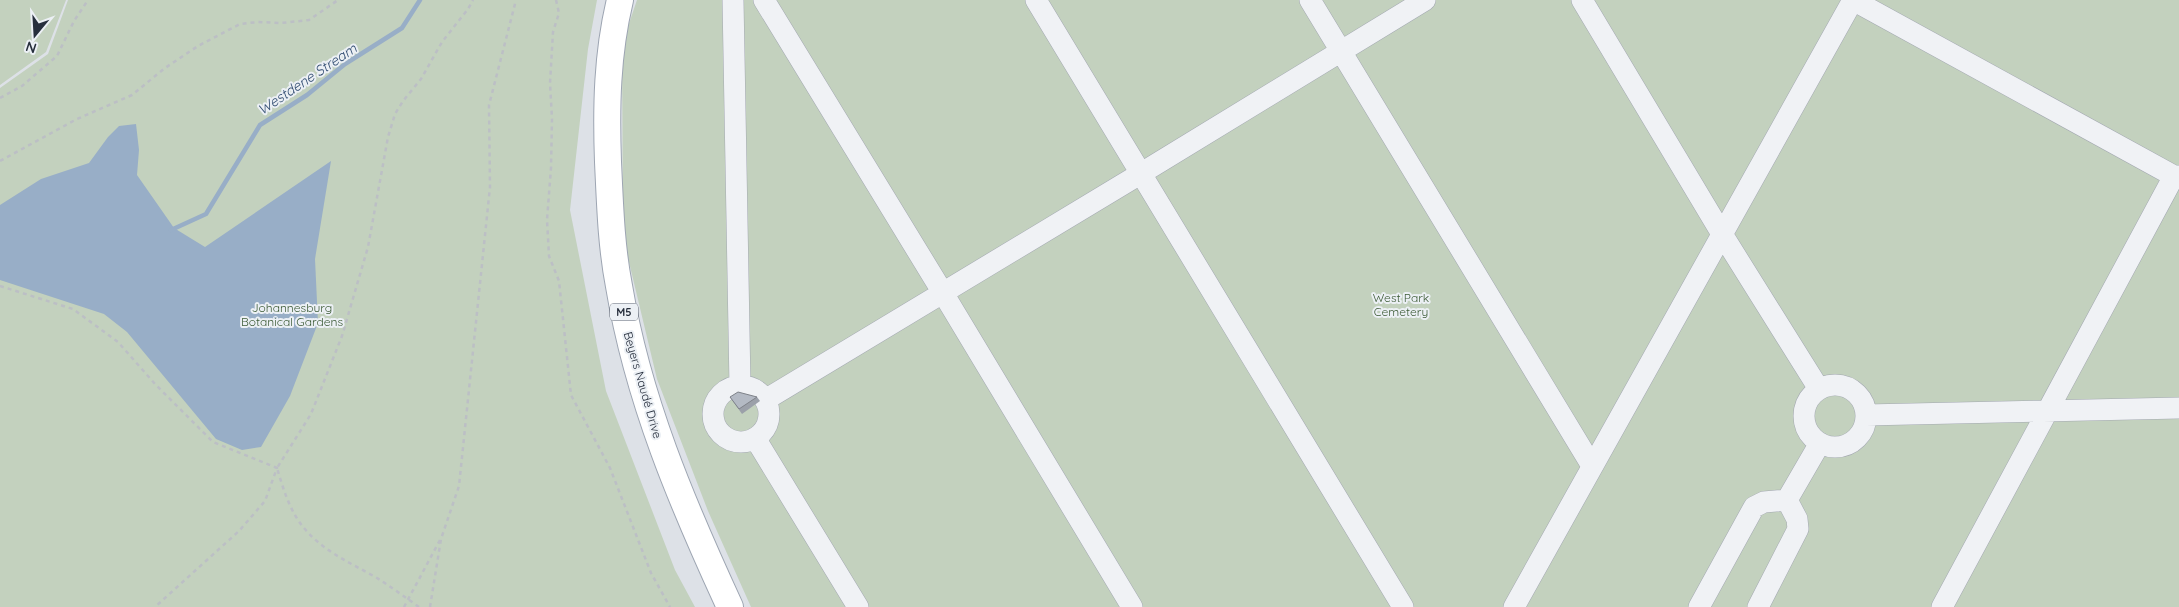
<svg xmlns="http://www.w3.org/2000/svg" width="2179" height="607" viewBox="0 0 2179 607" font-family="Quicksand,sans-serif">
  <rect width="100%" height="100%" fill="#dde1e7"/>
  <!-- green -->
  <path fill="#c3d1be" d="M 0,0 L 66,0 L 46,52 L 0,85 Z
    M 68,0 L 597,0 L 588,49 L 570,210 L 606,391 L 675,570 L 695,607 L 0,607 L 0,88 L 48,54 Z
    M 637,0 L 2179,0 L 2179,607 L 751,607 L 708,511 L 657,379 L 623,237 L 622,44 Z"/>
  <!-- water -->
  <path fill="#98aec7" d="M 136,124 L 139,150 L 137,175 L 174,228 L 205,247 L 331,161 L 315,259 L 318,323 L 290,396 L 261,447 L 242,450 L 216,439 L 127,332 L 104,314 L 0,280 L 0,205 L 41,179 L 89,163 L 108,137 L 119,126 Z"/>
  <g fill="none" stroke-linecap="round" stroke-linejoin="round">
    <!-- stream -->
    <path stroke="#98aec7" stroke-width="4.5" d="M 171,230 L 206,214 L 260,125 L 307,95 L 345,64 L 402,28 L 420,0"/>
    <!-- minor casing -->
    <g stroke="#a3a8b1" stroke-width="22">
      <path id="minor" d="M 733,0 L 740,386
        M 764,0 L 943,293 L 1132,607
        M 1036,0 L 1403,607
        M 1310,0 L 1592,466
        M 1582,0 L 1722,234 L 1819,389
        M 1853,0 L 2174,176 L 2179,176
        M1804 416a31 31 0 1 1 62 0a31 31 0 1 1-62 0Z
        M713 414a28 28 0 1 1 56 0a28 28 0 1 1-56 0Z
        M 765,400 L 1140,174 L 1425,0
        M 1866,415 L 2179,408
        M 755,438 L 858,607
        M 1787,500 L 1820,443
        M 1514,607 L 1853,0
        M 1699,607 L 1754,507 L 1764,502 L 1787,500
        M 1758,607 L 1798,529 L 1797,519 L 1787,500
        M 1942,607 L 2174,176"/>
    </g>
    <!-- major casing -->
    <g stroke="#9da5b2" stroke-width="28">
      <path id="major" d="M 620,0 C 607,54 606,107 608,162 C 610,203 611,245 619,286 C 638,400 682,503 730,607"/>
    </g>
    <!-- path -->
    <path stroke="#bcbfc5" stroke-width="2.5" stroke-dasharray="4 4" stroke-linecap="butt" d="M 556,0 L 559,13 L 553,32 L 550,83 L 552,119 L 551,168 L 547,220 L 549,256 L 559,281 L 571,395 L 610,468 L 651,573 L 670,607
      M 0,98 L 22,86 L 57,56 L 74,21 L 88,0
      M 0,161 L 77,119 L 132,95 L 165,68 L 198,46 L 240,24 L 258,22 L 281,23 L 309,20 L 338,0
      M 0,286 L 73,309 L 118,342 L 155,384 L 213,442 L 277,468 L 265,501 L 239,531 L 155,607
      M 404,607 L 440,540
      M 419,607 C 405,597 391,587 377,578 C 351,563 324,552 304,528 C 290,512 283,488 277,468 L 311,414 L 342,336 L 368,247 L 388,137 L 395,114 L 403,101 L 421,79 L 442,42 L 468,9 L 473,0
      M 430,607 L 441,539 L 459,486 L 490,187 L 489,105 L 516,0"/>
    <!-- minor -->
    <use href="#minor" stroke="#f0f2f5" stroke-width="21"/>
    <!-- major -->
    <use href="#major" stroke="#fff" stroke-width="26"/>
  </g>
  <!-- wall -->
  <path fill="#9ba0a9" d="M 730,397 L 757,397 L 760,401 L 742,414 Z"/>
  <!-- building -->
  <path fill="#b4bac4" stroke="#7e8289" d="M 738,392 L 757,397 L 739,409 L 730,397 Z"/>
  <g text-anchor="middle" dominant-baseline="central" stroke-width="4" stroke-linejoin="round" paint-order="stroke">
    <!-- shield labels -->
    <rect fill="#ecf0f5" stroke="#626974" stroke-width="1" x="610" y="303.5" width="28" height="17" rx="4"/>
    <g font-size="11" font-weight="bold" fill="#272f3d">
      <text x="624" y="312">M5</text>
    </g>
    <!-- park labels -->
    <g font-size="12" fill="#3a5934" stroke="#ecf0f5">
      <text x="1401" y="297">West Park<tspan x="1401" dy="14">Cemetery</tspan></text>
      <text x="292" y="307">Johannesburg<tspan x="292" dy="14">Botanical Gardens</tspan></text>
    </g>
    <!-- street labels -->
    <g font-size="12" fill="#272f3d" stroke="#ecf0f5">
      <text transform="translate(643 385) rotate(74)">Beyers Naudé Drive</text>
    </g>
    <!-- water labels -->
    <g font-size="14" font-style="italic" fill="#314c71" stroke="#ecf0f5">
      <text transform="translate(307 79) rotate(-34)">Westdene Stream</text>
    </g>
  </g>
  <!-- north arrow -->
  <g transform="translate(35 35) rotate(198)" stroke="#ecf0f5" stroke-width="4" paint-order="stroke">
  <path d="M0-4L9 19L0 12L-9 19Z" fill="#272f3d"/>
  <text y="-8" font-size="14" font-weight="bold" text-anchor="middle" fill="#272f3d">N</text>
  </g>
</svg>
